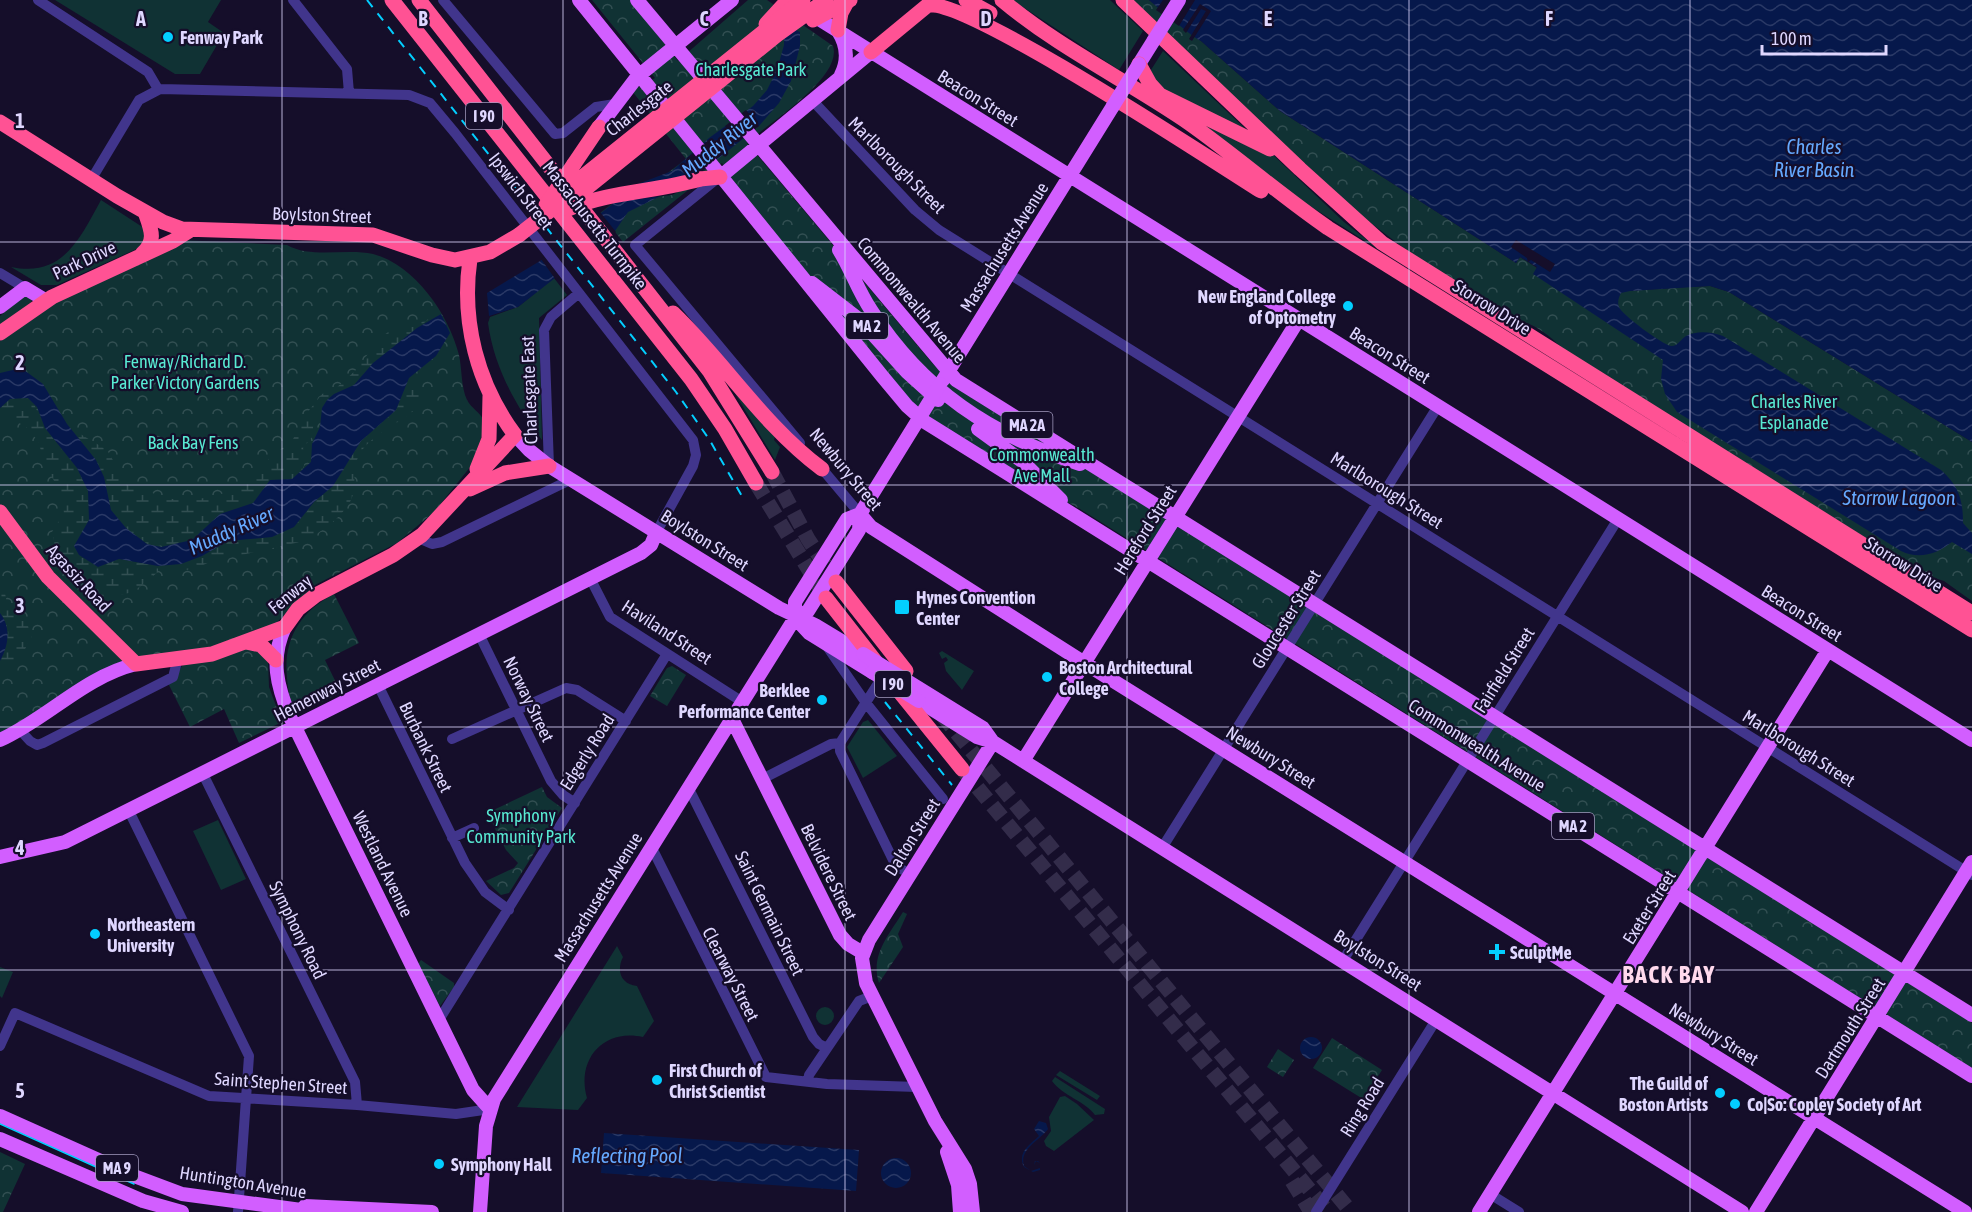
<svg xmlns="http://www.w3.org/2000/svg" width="1972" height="1212" viewBox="0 0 1972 1212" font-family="'Asap Condensed',sans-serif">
  <defs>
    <pattern id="forest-crowns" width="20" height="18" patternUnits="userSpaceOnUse" patternTransform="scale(1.5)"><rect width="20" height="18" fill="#103234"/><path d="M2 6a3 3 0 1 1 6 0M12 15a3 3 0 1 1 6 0" fill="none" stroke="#324f52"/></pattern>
    <pattern id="wetland-marsh" width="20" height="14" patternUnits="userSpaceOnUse" patternTransform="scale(1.5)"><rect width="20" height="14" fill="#103234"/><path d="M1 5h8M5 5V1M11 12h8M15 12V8" fill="none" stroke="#324f52"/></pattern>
    <pattern id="water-waves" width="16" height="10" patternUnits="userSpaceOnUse" patternTransform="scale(1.5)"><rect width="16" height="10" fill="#06184b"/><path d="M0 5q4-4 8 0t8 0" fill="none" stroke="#2a3966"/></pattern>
  </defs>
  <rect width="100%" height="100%" fill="#150e2a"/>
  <!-- green -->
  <path fill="#103234" d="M 55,0 L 221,0 L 208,22 L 224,33 L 200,74 L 175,74 Z
    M 1012,0 L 1110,0 L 1143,31 L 1119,70 Z
    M 1163,51 L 1344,222 L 1381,251 L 1277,185 L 1142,84 Z
    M 101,200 L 147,230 L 143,246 L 57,285 L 41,285 L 11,267 C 63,278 80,238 101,200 Z
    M 554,278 L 567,295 L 539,318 L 542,440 C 515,405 494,367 488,323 L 490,317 L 518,307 Z
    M 25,294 L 32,299 L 31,303 L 0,326 L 0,316 Z
    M 730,385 L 776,432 L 774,440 L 780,447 L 775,460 Z
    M 942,651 L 974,671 L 962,690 L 946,671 L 944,663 L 948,660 L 946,657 L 942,659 L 939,653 Z
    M 868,720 L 897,756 L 863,778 L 847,747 L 863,722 Z
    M 218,820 L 246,879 L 221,890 L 193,831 Z
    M 617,946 L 623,957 C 616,971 621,984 637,986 L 654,1021 L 643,1037 C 603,1028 576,1060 587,1098 L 578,1110 L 517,1107 Z
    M 0,967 L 13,972 L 2,998 L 0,996 Z
    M816 1016a9 9 0 1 1 18 0a9 9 0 1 1-18 0Z
    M 1060,1071 L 1100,1096 L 1097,1100 L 1056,1075 Z
    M 1055,1077 L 1105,1109 L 1104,1114 L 1095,1115 C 1085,1101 1063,1096 1052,1081 Z
    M 1065,1096 L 1077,1104 L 1094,1120 L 1054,1151 L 1046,1146 L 1044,1141 L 1051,1131 L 1049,1117 L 1060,1097 Z"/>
  <!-- forest -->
  <path fill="url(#forest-crowns)" d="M 592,0 L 630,0 L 678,61 L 748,0 L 767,0 L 833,46 C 843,78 768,123 747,143 L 932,363 L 958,387 L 1972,1023 L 1972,1068 L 1080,509 C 1020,477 960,442 907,399 L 733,183 L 722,163 L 623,242 L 600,213 L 638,184 L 665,175 L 686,159 L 632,91 L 655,78 Z
    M 1131,0 L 1149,0 L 1201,41 L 1280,111 L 1516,263 L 1520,257 L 1537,268 L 1534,274 L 1567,295 L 1687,287 L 1710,286 L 1729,292 L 1972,442 L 1972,601 L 1944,581 L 1925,575 L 1561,347 C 1546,332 1533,324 1513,318 L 1409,252 L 1354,210 Z
    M 180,240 L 287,245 C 312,259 345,248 373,254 C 415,265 449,315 459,355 C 462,369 461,387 467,400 C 471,408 480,412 484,421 L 479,456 L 434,512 L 397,543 L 315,585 L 275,624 L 213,649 L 137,657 L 75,599 L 0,505 L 0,341 L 34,313 Z
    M 0,519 L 37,573 L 125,661 L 0,735 Z
    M 334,594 L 359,643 L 325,660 L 341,693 L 298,713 C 290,704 288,690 287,678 C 283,639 300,612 334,594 Z
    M 241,648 L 258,648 L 268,662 L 269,687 L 282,722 L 239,743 L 224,709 L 190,727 L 168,683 L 176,677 L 183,664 Z
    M 672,666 L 686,675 L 667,706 L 650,696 L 667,668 Z
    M 542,787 L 547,797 L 562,808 L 509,893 L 501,895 L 486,881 L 514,868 L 518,863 L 506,850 L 487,813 Z
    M 903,912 L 907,914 L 898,934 L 903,947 L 879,983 C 870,955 889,935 903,912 Z
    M 421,960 L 454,983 L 454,987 L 440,1006 L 418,964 Z
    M 1332,1038 L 1382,1070 L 1363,1099 L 1313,1068 Z
    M 1278,1049 L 1294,1060 L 1283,1077 L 1267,1067 Z
    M 0,1152 L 25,1164 L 3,1212 L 0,1212 Z"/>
  <!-- wetland -->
  <path fill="url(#wetland-marsh)" d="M 429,319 L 373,363 L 354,385 L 334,394 L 324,403 L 314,419 L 312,437 L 303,448 C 307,464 304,479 285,481 C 279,482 276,479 270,480 L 253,503 L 220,515 L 192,540 L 179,544 L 155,546 L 147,544 L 126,528 L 111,510 L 104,477 L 96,460 L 72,429 L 107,450 L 128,486 C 139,484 151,494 163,497 C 184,504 227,497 244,483 C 251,477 256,468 262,461 L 266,463 L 270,457 L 292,441 L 307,413 L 322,394 L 335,389 L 355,371 L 380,338 L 395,327 L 411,326 Z
    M 415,379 L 421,401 L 417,408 C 400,423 376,432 362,450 C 352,464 356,479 353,494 C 349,513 318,536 300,542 L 228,558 L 220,557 L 197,568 L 175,572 L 180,565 L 202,556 L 228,541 L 272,537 L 300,521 L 314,502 L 333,486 L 361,441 L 396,410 L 406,385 Z
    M 23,396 L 33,402 L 45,428 L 77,468 L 88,491 L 89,520 L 76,541 L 75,551 L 98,567 L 119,559 L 158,566 L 158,572 L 133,592 L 97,600 L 60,567 L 52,532 L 64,513 L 62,495 L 44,463 L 39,443 L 29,429 L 8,416 L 0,414 L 0,408 L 10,399 Z
    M 0,573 L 7,602 L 25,618 L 32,636 L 24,651 L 0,676 L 0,661 L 8,633 L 6,621 L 0,613 Z"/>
  <!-- water -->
  <path fill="url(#water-waves)" d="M 1149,0 L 1972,0 L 1972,442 L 1729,292 L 1710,286 L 1630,291 L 1621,293 C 1619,297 1617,302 1619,307 C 1622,315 1663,345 1671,346 C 1677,347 1681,339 1686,336 C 1697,330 1712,332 1723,336 L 1941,470 C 1959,486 1963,500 1963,523 L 1972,533 L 1972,554 L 1952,542 C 1937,554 1919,560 1901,551 L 1677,412 L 1665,394 L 1661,379 L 1663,360 L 1533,274 L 1537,267 L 1520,257 L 1516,263 L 1280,111 L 1201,41 C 1195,39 1158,8 1149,0 Z
    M 784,24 L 800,32 L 800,46 L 791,81 L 779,103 L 759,126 L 689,182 L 628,212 L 615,231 L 518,307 L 489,316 L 487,293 L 540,261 L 638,184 L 672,171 L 709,138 L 753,106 L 767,90 L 777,70 L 784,45 Z
    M 441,314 L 450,333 L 436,356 L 409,378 L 396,410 L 361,441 L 333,486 L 314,502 L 294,527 L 272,537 L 228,541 L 202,556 L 181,564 L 158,566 L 119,559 L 98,567 L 79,555 L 74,546 L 89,520 L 88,491 L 77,468 L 45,428 L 37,407 L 28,398 L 10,399 L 0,408 L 0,373 L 17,369 L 24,370 L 43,384 L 67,424 L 96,460 L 104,477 L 111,510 L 126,528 L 147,544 L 161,547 L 192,540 L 220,514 L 253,503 L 270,480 L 292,479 L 311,462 L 312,444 L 320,427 L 322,408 L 327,400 L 334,394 L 354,385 L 373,363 L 417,328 Z
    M 0,613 C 11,627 9,645 0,661 Z
    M1300 1048a11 11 0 1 1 22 0a11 11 0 1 1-22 0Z
    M 1039,1121 L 1046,1123 L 1048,1129 C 1039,1141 1019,1149 1024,1166 L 1031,1171 L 1040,1168 L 1040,1163 L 1036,1161 L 1034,1165 L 1035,1161 L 1038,1161 L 1040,1163 L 1040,1170 L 1033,1172 L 1024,1167 C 1017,1153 1029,1145 1039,1136 L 1034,1129 Z
    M 604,1133 L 859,1150 L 856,1191 L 601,1173 Z
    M881 1173a15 15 0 1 1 30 0a15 15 0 1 1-30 0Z"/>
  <!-- pier -->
  <path fill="#150e2a" d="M 1163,0 L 1195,0 L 1179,26 L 1156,10 Z
    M 1200,4 L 1211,11 L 1192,41 L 1189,39 L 1206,11 L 1201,9 L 1186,33 L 1183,30 Z
    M 746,110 L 759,126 L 738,142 L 725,126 Z
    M 710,139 L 722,154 L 682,190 L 672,195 L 611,202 L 698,173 L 686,159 Z
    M 600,212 L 616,232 L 556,280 L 541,259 Z
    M 1516,240 L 1555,264 L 1550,272 L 1531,260 L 1528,262 L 1527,258 L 1511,247 Z"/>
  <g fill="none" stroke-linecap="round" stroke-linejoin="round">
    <!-- highway-tunnel -->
    <path stroke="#332c4a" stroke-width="15" stroke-dasharray="15 8" stroke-linecap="butt" d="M 772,472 L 808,539 L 836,582
      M 756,483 L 826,598
      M 942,715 L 1351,1212
      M 963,770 L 1328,1212
      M 1292,1181 L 1311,1212"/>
    <!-- minor -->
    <path stroke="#41358c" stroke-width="10" d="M 38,0 L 148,72 L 158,89
      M 293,0 L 347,69 L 349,93
      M 443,0 L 555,134 L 563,133 L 596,107 L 615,104
      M 812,100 L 915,210 L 939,230 L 1972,875
      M 719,177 L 635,245 L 800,443
      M 91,180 L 139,100 L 160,89 L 409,95 L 430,103 L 455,133 L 693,440 L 696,455 L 693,466 L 656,533
      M 0,273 L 25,288
      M 818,464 L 860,514
      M 549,466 L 544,330 L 551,317 L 579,293
      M 418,538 L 432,544 L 442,542 L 572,479
      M 590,578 L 610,617 L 741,701
      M 479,634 L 551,781 L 563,795 L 575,803
      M 826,645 L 866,703 L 943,799
      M 380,683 L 381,691 L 465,863 L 485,892 L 509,910
      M 20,730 L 30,741 L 37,745 L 43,743 L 173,677 L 178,658
      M 452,739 L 566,688 L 577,690 L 626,721
      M 840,743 L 840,751 L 896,866 L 910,874
      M 840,743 L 879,682
      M 202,772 L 355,1082 L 357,1105
      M 762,779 L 831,744 L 840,743
      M 688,787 L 813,1037 L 819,1044 L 827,1048
      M 128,809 L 249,1056 L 238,1212
      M 452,838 L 474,828
      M 651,846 L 766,1077 L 827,1084 L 917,1087
      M 1162,848 L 1438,406
      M 1342,962 L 1618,519
      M 439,1020 L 667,654
      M 0,1046 L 15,1013 L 209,1096 L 357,1105 L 456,1114 L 490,1109
      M 808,1081 L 809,1075 L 859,1001 L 872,996
      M 1490,1194 L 1519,1212
      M 1316,1212 L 1436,1020"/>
    <!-- major -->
    <path stroke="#d25eff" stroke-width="14" d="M 579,0 L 882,376 L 907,406 L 925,422 L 1972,1076
      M 637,0 L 956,380 L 1972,1015
      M 811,14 L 1972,740
      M 838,31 C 847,45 849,59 841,75
      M 1139,64 L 1154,40
      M 599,127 L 637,77 L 732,0
      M 720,177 L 871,52
      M 839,250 C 851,269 858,291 871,310 C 923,391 991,435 1080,464
      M 812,283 L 860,320 L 907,372 L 938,400
      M 0,307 L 25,288 L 45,300
      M 943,380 L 1113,106
      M 978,429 L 1022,461 L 1061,500
      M 515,435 L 529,450 L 549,466 L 779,608 L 815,625 L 863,654
      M 860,514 L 871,527 L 1083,662 L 1965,1212
      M 795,618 L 795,602 L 847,519 L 860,514
      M 796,619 L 809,633 L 872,672
      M 285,627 C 270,659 277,686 290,717 L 473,1090 L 490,1109
      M 899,676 L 983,728 L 993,742
      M 919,701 L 977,737 L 993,742 L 1742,1212
      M 731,717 L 840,935 L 848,944 L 863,953
      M 0,740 C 48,718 84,677 136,664
      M 1023,761 L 1299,319
      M 0,857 L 65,842 L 85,832 L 641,553 L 651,545 L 656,533
      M 0,1116 L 134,1176 L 182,1194 L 316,1212
      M 0,1139 L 143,1201 L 182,1212
      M 947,1152 L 958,1185 L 960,1212
      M 305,1206 L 432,1212
      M 480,1212 L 486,1126 L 494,1099 L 795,618 L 808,611 L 859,530 L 860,514 L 931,399
      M 973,1212 L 970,1184 L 965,1169 L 935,1121 L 866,983 L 862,958 L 869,940 L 993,742
      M 1479,1212 L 1828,650
      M 1756,1212 L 1972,862"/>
    <!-- highway -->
    <path stroke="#ff5294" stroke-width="15" d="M 392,0 L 691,379 L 725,429 L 756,483
      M 419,0 L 710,372 L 772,472
      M 966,0 L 990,13
      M 1002,0 C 1059,48 1128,81 1189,123 C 1237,157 1280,195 1328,228 L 1972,630
      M 1123,0 L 1300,169 L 1382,243 L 1972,613
      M 766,24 L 788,0
      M 838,30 L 841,13 L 848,0
      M 871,52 L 928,5 C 970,0 1213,161 1261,191
      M 1139,64 L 1150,84 L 1160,95 L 1270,149
      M 0,122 L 117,196 L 163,222 L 182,229 L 373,235 L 432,255 L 455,260 L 490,252 L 519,235
      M 574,164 L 599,127
      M 700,179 L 720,177
      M 142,254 C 157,241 151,229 145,212
      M 673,313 C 725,363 763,425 822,469
      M 0,333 L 52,297 L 173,241 L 189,231
      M 477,469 L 489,439 L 490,396
      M 470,489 L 505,473 L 549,466
      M 0,512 L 48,577 L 136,664 L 212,654 L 285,627 L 298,609 L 316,595 L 393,555 L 422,535 L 515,435 C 477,384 461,321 470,259
      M 836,582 L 906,671
      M 826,598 L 876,662
      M 246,642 L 261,645 L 276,660
      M 894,685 L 962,769"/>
    <!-- tram -->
    <path stroke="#03ceff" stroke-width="1.5" d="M 0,1124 L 134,1184"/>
    <!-- rail -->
    <path stroke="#03ceff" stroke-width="2" stroke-dasharray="9 8" stroke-linecap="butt" d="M 367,0 L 676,392 L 709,439 L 743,498
      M 885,702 L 952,785"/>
    <!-- major-bridge -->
    <path stroke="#d25eff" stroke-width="14" d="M 1154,40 L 1179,0
      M 1113,106 L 1139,64
      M 931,399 L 940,384
      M 863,654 L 899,676
      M 872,672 L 919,701"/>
    <!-- highway-bridge -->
    <path stroke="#ff5294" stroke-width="15" d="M 813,20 L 850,0
      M 562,198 L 576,182 L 803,0
      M 546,205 L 574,164
      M 568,209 C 611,191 656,192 700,179
      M 519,235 L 557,205 L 583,191 L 777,35 L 826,0"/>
  </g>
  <!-- grid -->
  <path fill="none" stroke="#dfd7ff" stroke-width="1.5" stroke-opacity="0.55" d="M 282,0 L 282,1212M 563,0 L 563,1212M 845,0 L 845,1212M 1127,0 L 1127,1212M 1409,0 L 1409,1212M 1690,0 L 1690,1212M 0,242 L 1972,242M 0,485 L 1972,485M 0,727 L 1972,727M 0,970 L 1972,970"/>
  <!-- markers -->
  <g fill="#03ceff" stroke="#150e2a" stroke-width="2">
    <circle cx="168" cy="37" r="6"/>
    <circle cx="1348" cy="306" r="6"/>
    <rect x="894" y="599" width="16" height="16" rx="3"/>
    <circle cx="1047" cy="677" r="6"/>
    <circle cx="822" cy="700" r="6"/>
    <circle cx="95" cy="934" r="6"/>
    <path d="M1494 943h6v6h6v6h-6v6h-6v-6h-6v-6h6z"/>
    <circle cx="657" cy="1080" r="6"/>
    <circle cx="1720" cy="1093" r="6"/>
    <circle cx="1735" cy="1104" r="6"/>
    <circle cx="439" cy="1164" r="6"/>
  </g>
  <g text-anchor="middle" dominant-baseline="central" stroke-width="4.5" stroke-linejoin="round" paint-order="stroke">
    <!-- shield labels -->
    <g fill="#150e2a" stroke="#a29bbf" stroke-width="1.5">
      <rect x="466" y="103" width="36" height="26" rx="4.5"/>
      <rect x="846" y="313" width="42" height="26" rx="4.5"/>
      <rect x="1001.5" y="412" width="51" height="26" rx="4.5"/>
      <rect x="875" y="671" width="36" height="26" rx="4.5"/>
      <rect x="1552" y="813" width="42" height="26" rx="4.5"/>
      <rect x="96" y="1155" width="42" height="26" rx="4.5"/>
    </g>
    <g font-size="16" font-weight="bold" fill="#dfd7ff">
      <text x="484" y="116">I 90</text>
      <text x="867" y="326">MA 2</text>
      <text x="1027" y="425">MA 2A</text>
      <text x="893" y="684">I 90</text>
      <text x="1573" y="826">MA 2</text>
      <text x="117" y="1168">MA 9</text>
    </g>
    <!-- poi labels -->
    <g font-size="18" font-weight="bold" fill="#dfd7ff" stroke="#150e2a" text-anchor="start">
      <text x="180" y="37">Fenway Park</text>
      <text x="1336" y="296" text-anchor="end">New England College<tspan x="1336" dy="21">of Optometry</tspan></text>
      <text x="916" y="597">Hynes Convention<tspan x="916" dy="21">Center</tspan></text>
      <text x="1059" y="667">Boston Architectural<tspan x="1059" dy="21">College</tspan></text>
      <text x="810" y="690" text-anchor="end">Berklee<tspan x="810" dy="21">Performance Center</tspan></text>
      <text x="107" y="924">Northeastern<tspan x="107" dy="21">University</tspan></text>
      <text x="1510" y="952">SculptMe</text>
      <text x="669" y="1070">First Church of<tspan x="669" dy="21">Christ Scientist</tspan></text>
      <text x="1708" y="1083" text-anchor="end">The Guild of<tspan x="1708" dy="21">Boston Artists</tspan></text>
      <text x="1747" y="1104">Co|So: Copley Society of Art</text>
      <text x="451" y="1164">Symphony Hall</text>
    </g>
    <!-- park labels -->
    <g font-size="18" fill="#58ead3" stroke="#150e2a">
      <text x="751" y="69">Charlesgate Park</text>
      <text x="185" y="361">Fenway/Richard D.<tspan x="185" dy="21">Parker Victory Gardens</tspan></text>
      <text x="1794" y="401">Charles River<tspan x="1794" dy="21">Esplanade</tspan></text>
      <text x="193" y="442">Back Bay Fens</text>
      <text x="1042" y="454">Commonwealth<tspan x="1042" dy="21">Ave Mall</tspan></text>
      <text x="521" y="815">Symphony<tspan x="521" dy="21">Community Park</tspan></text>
    </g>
    <!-- street labels -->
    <g font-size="18" fill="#dfd7ff" stroke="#150e2a">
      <text transform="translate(978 98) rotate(32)">Beacon Street</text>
      <text transform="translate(639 108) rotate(-38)">Charlesgate</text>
      <text transform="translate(897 165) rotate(45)">Marlborough Street</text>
      <text transform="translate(521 191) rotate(52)">Ipswich Street</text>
      <text transform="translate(322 215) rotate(2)">Boylston Street</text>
      <text transform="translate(595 225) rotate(52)">Massachusetts Turnpike</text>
      <text transform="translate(1004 247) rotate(-58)">Massachusetts Avenue</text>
      <text transform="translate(84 260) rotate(-25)">Park Drive</text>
      <text transform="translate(912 300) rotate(50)">Commonwealth Avenue</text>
      <text transform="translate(1492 307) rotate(32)">Storrow Drive</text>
      <text transform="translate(1390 355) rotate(32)">Beacon Street</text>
      <text transform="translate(529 390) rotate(-92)">Charlesgate East</text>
      <text transform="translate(846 469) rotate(50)">Newbury Street</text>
      <text transform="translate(1387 490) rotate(32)">Marlborough Street</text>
      <text transform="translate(1145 530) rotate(-58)">Hereford Street</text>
      <text transform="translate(705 540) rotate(32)">Boylston Street</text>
      <text transform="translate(1904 564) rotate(32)">Storrow Drive</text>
      <text transform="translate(79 578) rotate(47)">Agassiz Road</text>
      <text transform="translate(290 594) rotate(-39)">Fenway</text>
      <text transform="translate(1802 613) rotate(32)">Beacon Street</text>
      <text transform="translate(1286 619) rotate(-58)">Gloucester Street</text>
      <text transform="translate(667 632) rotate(33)">Haviland Street</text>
      <text transform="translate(1504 670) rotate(-58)">Fairfield Street</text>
      <text transform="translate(327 690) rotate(-27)">Hemenway Street</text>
      <text transform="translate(529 699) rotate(64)">Norway Street</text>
      <text transform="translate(1477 745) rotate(32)">Commonwealth Avenue</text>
      <text transform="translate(426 747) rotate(64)">Burbank Street</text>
      <text transform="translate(1799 748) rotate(32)">Marlborough Street</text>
      <text transform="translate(587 752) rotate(-58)">Edgerly Road</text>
      <text transform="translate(1271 757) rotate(32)">Newbury Street</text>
      <text transform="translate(912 837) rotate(-58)">Dalton Street</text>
      <text transform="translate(383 864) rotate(64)">Westland Avenue</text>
      <text transform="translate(829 872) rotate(64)">Belvidere Street</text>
      <text transform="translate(598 897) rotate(-58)">Massachusetts Avenue</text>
      <text transform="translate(1649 907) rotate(-58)">Exeter Street</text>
      <text transform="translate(770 913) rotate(64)">Saint Germain Street</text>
      <text transform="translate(298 930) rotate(64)">Symphony Road</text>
      <text transform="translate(1378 960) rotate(32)">Boylston Street</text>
      <text transform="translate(731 974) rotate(63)">Clearway Street</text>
      <text transform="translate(1850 1028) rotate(-58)">Dartmouth Street</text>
      <text transform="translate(1714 1034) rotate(32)">Newbury Street</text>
      <text transform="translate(281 1083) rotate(4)">Saint Stephen Street</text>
      <text transform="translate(1362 1107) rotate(-58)">Ring Road</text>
      <text transform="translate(243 1182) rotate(9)">Huntington Avenue</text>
    </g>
    <!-- water labels -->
    <g font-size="20" font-style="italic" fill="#65a9ff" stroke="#150e2a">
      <text transform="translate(719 144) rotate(-39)">Muddy River</text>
      <text x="1814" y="146">Charles<tspan x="1814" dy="23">River Basin</tspan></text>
      <text x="1899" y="497">Storrow Lagoon</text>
      <text transform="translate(231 530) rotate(-24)">Muddy River</text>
      <text x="627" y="1155">Reflecting Pool</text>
    </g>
    <!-- district labels -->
    <g font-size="24" font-weight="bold" letter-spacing="1.5" fill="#ffd9ed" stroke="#150e2a">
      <text x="1669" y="974">BACK BAY</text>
    </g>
  </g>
  <g font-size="20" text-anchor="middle" font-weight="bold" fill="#dfd7ff" stroke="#150e2a" stroke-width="4.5" stroke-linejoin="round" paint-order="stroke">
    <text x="141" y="26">A</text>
    <text x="423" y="26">B</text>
    <text x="704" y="26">C</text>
    <text x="986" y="26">D</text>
    <text x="1268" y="26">E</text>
    <text x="1549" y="26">F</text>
    <text x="20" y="128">1</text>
    <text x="20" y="370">2</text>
    <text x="20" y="613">3</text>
    <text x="20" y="855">4</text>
    <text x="20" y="1098">5</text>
  </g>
  <!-- scale -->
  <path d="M1762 45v9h124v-9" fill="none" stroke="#dfd7ff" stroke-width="3"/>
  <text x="1771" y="45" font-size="18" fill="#dfd7ff" stroke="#150e2a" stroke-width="4.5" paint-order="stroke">100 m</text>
</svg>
